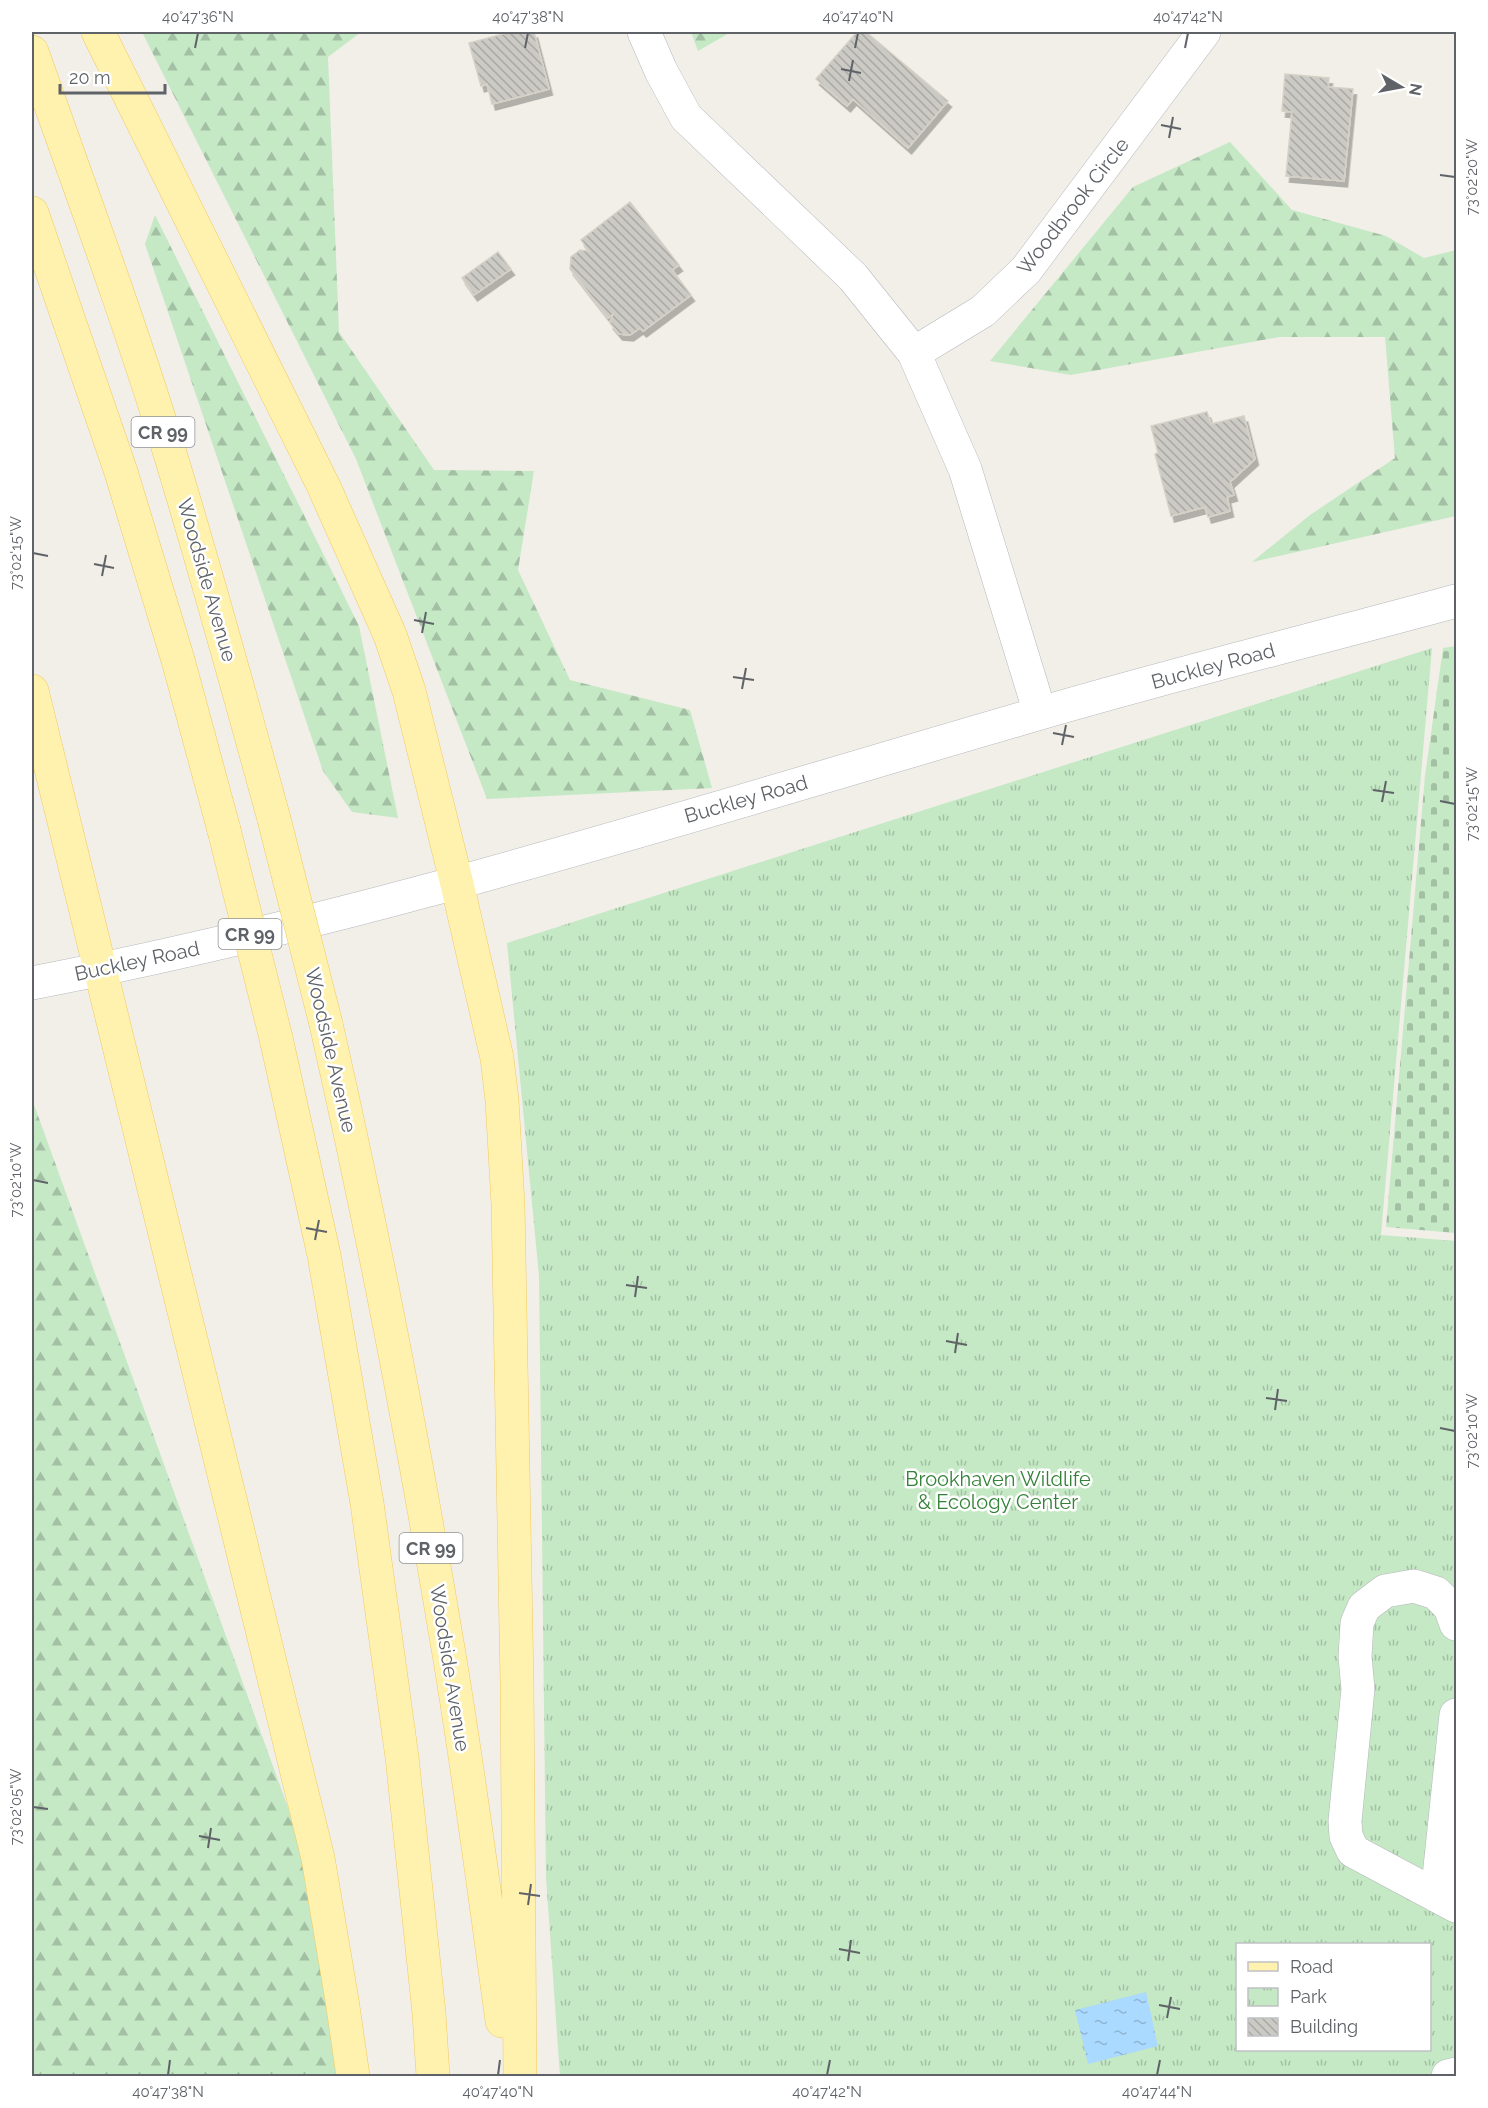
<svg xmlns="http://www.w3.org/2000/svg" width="1488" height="2108" viewBox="0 0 1488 2108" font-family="Raleway,sans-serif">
  <defs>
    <pattern id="forest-firs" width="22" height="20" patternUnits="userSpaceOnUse" patternTransform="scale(1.5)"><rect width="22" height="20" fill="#c5e8c5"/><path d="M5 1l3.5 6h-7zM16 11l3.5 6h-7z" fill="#a3c0a4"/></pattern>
    <pattern id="cemetery-stones" width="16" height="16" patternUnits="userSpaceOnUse" patternTransform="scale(1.5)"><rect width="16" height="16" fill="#c5e8c5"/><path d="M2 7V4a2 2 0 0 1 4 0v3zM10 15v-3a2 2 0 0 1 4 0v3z" fill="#a3c0a4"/></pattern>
    <pattern id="park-tufts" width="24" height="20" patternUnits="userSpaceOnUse" patternTransform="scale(1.5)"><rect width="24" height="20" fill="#c5e8c5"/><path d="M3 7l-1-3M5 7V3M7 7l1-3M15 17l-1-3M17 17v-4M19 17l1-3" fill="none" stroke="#a3c0a4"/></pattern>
    <pattern id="water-ripples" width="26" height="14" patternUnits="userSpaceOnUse" patternTransform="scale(1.5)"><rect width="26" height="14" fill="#aadaff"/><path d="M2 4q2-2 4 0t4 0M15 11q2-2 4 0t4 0" fill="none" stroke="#8eb4d2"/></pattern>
    <pattern id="building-back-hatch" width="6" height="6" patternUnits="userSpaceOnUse" patternTransform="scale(1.5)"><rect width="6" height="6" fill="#cccac5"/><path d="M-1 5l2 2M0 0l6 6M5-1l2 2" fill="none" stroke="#a9a8a4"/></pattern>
    <filter id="shadow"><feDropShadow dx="3.5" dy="6" stdDeviation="0" flood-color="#0004"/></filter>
  </defs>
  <rect width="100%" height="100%" fill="#f1efe8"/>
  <!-- forest -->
  <path fill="url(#forest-firs)" d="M 142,32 L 361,32 L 328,57 L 339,332 L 434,470 L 534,471 L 518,570 L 570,680 L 690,710 L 712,788 L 487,799 L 356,459 Z
    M 691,32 L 731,32 L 698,51 Z
    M 1230,142 L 1292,210 L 1386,236 L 1424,258 L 1456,250 L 1456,516 L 1252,562 L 1310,515 L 1395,458 L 1385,337 L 1279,337 L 1071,375 L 990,361 L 1133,187 Z
    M 155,215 L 359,626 L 398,818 L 352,812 L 323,771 L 145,244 Z
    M 32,1099 L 300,1841 L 337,2076 L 32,2076 Z"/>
  <!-- cemetery -->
  <path fill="url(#cemetery-stones)" d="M 1456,646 L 1456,1233 L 1386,1227 L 1425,776 L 1443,648 Z"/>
  <!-- park -->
  <path fill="url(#park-tufts)" fill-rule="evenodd" d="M 1432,648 L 1381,1235 L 1456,1241 L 1456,2076 L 560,2076 L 546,1877 L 539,1276 L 507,943 ZM 1238,1944 L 1430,1944 L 1430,2050 L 1238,2050 Z"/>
  <!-- water -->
  <path fill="url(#water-ripples)" d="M 1146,1992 L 1158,2046 L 1088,2064 L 1075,2010 Z"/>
  <!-- building -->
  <path fill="url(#building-back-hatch)" stroke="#d6d1c6" stroke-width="1.5" filter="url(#shadow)" d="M 511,32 L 534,32 L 549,89 L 492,104 L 487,84 L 481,86 L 469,43 Z
    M 857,32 L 866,32 L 948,101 L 908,148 L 853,99 L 847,106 L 816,79 Z
    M 1285,74 L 1329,78 L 1328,87 L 1353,89 L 1344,181 L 1286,176 L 1292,112 L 1282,111 Z
    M 630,202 L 679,265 L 672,270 L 691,295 L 643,331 L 640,328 L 630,335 L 619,334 L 610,323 L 613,314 L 608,318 L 570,269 L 571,257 L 580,250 L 589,251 L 581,240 Z
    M 498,252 L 511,269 L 474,295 L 462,278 Z
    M 1207,412 L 1211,424 L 1244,416 L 1255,459 L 1230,482 L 1234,495 L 1227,497 L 1230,511 L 1208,517 L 1205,507 L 1171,516 L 1155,454 L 1158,453 L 1151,426 Z"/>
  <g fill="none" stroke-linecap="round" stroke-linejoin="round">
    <!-- minor casing -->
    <g stroke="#b5b8bc" stroke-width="34">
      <path id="minor" d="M 644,32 L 661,71 L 686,117 L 853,277 L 914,353 L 983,311 L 1026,270 L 1204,32
        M 914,353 L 965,469 L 1040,713
        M 32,983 C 372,918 702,811 1034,715 C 1174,674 1316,639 1456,601
        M 1456,1624 L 1450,1607 L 1436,1593 L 1414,1586 L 1385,1591 L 1364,1607 L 1357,1623 L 1355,1657 L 1358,1689 L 1345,1821 L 1346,1836 L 1353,1851 L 1456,1906
        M 1437,1896 L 1456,1715
        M 1448,2076 L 1456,2074"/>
    </g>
    <!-- major casing -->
    <g stroke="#f2c960" stroke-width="34">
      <path id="major" d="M 98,32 L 324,487 L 390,635 L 409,691 L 457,884 L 497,1058 L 502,1100 L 508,1204 L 517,1683 L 520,2076
        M 32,52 C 78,183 127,314 168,447 C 206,571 240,695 274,819
        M 32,213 L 121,472 L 178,660 L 224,830
        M 32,691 L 318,1858 L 342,2000 L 353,2076
        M 326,1024 C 373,1231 413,1439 448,1648 C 469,1772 485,1897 502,2021
        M 276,1038 L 324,1255 L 367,1503 L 402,1757 L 429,2013 L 433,2076"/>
    </g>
    <!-- minor -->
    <use href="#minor" stroke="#fff" stroke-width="33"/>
    <!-- major -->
    <use href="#major" stroke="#fff2af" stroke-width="33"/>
    <!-- major-bridge casing -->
    <g stroke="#f2c960" stroke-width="34" stroke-linecap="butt">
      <path id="major-bridge" d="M 274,819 L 326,1024
        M 224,830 L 276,1038"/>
    </g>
    <!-- major-bridge -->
    <use href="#major-bridge" stroke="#fff2af" stroke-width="33"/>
  </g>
  <!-- ticks -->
  <path fill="none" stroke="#5f6368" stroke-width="2" d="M 195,48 L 198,33M 525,48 L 528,33M 855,48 L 858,33M 1185,48 L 1188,33M 841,69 L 861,73M 849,81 L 853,60M 1161,125 L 1181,129M 1169,138 L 1173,117M 1440,175 L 1455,177M 33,553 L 48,556M 94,564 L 114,568M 102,576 L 106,555M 414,620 L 434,624M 422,633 L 426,612M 733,677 L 754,680M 742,689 L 746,668M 1053,733 L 1074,737M 1062,745 L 1066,725M 1373,790 L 1394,793M 1440,801 L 1455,804M 1382,802 L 1386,781M 33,1180 L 48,1183M 306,1228 L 327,1232M 315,1240 L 319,1220M 626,1285 L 647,1288M 635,1297 L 638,1276M 946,1341 L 967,1345M 955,1353 L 958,1333M 1266,1398 L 1287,1401M 1275,1410 L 1278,1389M 1440,1428 L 1455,1431M 33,1807 L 48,1809M 199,1836 L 220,1840M 208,1848 L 211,1828M 519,1893 L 540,1896M 528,1905 L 531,1884M 839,1949 L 860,1953M 848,1961 L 851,1940M 1159,2005 L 1180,2009M 1167,2018 L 1171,1997M 168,2075 L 170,2060M 498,2075 L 500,2060M 827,2075 L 830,2060M 1157,2075 L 1160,2060"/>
  <g text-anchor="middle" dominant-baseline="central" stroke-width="5" stroke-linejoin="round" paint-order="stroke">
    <!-- shield labels -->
    <g fill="#fff" stroke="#8f9295" stroke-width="1.5">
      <rect x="131.5" y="417" width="63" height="30" rx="4.5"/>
      <rect x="218.5" y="919" width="63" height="30" rx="4.5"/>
      <rect x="399.5" y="1533" width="63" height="30" rx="4.5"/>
    </g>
    <g font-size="18" font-weight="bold" fill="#5f6368">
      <text x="163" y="432">CR 99</text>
      <text x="250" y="934">CR 99</text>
      <text x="431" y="1548">CR 99</text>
    </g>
    <!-- street labels -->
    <g font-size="20" fill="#5f6368" stroke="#fff">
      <text transform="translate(1073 206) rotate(-52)">Woodbrook Circle</text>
      <text transform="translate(207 580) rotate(74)">Woodside Avenue</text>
      <text transform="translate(1213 666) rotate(-15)">Buckley Road</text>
      <text transform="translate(746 799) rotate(-16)">Buckley Road</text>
      <text transform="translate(137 961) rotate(-12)">Buckley Road</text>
      <text transform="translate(331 1050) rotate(77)">Woodside Avenue</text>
      <text transform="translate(450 1668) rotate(81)">Woodside Avenue</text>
    </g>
    <!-- park labels -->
    <g font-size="20" fill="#348238" stroke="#fff">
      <text x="998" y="1479">Brookhaven Wildlife<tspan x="998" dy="23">&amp; Ecology Center</tspan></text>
    </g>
  </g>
  <!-- border -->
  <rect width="1488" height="2108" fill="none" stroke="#ffffff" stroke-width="66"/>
  <!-- legend -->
  <rect x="1236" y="1943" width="195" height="108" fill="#ffffff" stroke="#bfc1c3" stroke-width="1.5"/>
  <rect x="1248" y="1962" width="30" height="9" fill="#fff2af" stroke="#bfc1c3" stroke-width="1.5"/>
  <text x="1290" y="1973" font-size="18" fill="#5f6368">Road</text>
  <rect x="1248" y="1988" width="30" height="18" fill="url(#park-tufts)" stroke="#bfc1c3" stroke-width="1.5"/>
  <text x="1290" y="2003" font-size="18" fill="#5f6368">Park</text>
  <rect x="1248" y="2018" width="30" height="18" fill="url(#building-back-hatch)" stroke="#bfc1c3" stroke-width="1.5"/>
  <text x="1290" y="2033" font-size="18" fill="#5f6368">Building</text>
  <!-- north arrow -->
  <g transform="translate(1401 87) rotate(100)" stroke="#ffffff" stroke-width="4.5" paint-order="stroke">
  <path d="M0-4.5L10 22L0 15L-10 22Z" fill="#5f6368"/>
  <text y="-9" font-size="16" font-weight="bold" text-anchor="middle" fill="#5f6368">N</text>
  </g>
  <!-- scale -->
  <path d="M60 84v9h105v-9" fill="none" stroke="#5f6368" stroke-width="3"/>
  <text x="69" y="84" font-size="18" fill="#5f6368" stroke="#ffffff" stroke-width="4.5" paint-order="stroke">20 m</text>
  <rect x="33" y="33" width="1422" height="2042" fill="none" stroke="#5f6368" stroke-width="2"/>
  <g font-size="15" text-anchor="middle" fill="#5f6368">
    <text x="198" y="22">40°47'36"N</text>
    <text x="528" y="22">40°47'38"N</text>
    <text x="858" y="22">40°47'40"N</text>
    <text x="1188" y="22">40°47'42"N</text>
    <text transform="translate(1472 177) rotate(-90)" y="5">73°02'20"W</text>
    <text transform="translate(16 553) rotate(-90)" y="5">73°02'15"W</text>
    <text transform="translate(1472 804) rotate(-90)" y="5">73°02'15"W</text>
    <text transform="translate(16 1180) rotate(-90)" y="5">73°02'10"W</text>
    <text transform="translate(1472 1431) rotate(-90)" y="5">73°02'10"W</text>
    <text transform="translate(16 1807) rotate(-90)" y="5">73°02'05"W</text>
    <text x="168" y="2097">40°47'38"N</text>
    <text x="498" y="2097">40°47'40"N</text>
    <text x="827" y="2097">40°47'42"N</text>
    <text x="1157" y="2097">40°47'44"N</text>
  </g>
</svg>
